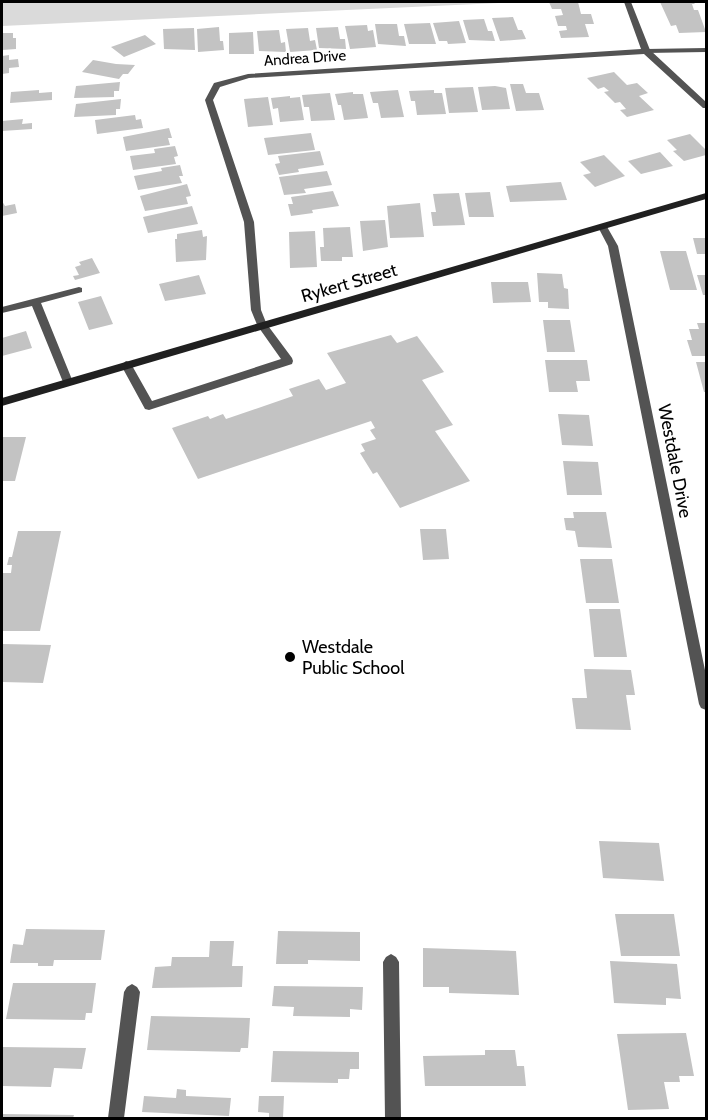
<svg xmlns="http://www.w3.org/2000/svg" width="708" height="1120" viewBox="0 0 708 1120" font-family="Cabin,sans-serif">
  <rect width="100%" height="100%" fill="#fff"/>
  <!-- green -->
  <path fill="#dadada" d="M 2,2 L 520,2 L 2,26 Z"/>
  <!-- building -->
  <path fill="#c3c3c3" d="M 549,2 L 578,2 L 581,14 L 591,14 L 594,24 L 585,24 L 589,37 L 561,38 L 559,31 L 567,30 L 566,26 L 558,26 L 555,16 L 563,15 L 561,9 L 552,9 Z
    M 660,2 L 693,2 L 695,4 L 692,4 L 694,10 L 698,10 L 706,32 L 679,33 L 676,25 L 671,26 Z
    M 513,17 L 518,30 L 522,30 L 526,39 L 500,41 L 492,18 Z
    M 484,19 L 488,31 L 492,31 L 495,41 L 469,40 L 463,20 Z
    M 459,21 L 466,43 L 448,44 L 447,41 L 439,41 L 433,23 Z
    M 430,23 L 436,44 L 409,44 L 404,24 Z
    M 375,24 L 397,24 L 399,36 L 404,36 L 406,46 L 378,44 Z
    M 367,25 L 368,31 L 373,30 L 376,47 L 350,49 L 345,26 Z
    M 219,27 L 220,41 L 223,41 L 224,50 L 198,52 L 197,29 Z
    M 338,27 L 340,39 L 345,39 L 346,49 L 319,48 L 316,28 Z
    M 194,28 L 195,50 L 164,49 L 163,29 Z
    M 308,28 L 310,41 L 315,40 L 317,50 L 290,52 L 286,29 Z
    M 279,30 L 281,43 L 285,42 L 286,52 L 259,51 L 257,31 Z
    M 253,32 L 254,54 L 229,54 L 229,33 Z
    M 2,33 L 13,33 L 13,38 L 16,38 L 16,49 L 2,50 Z
    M 145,35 L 156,44 L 124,57 L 111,47 Z
    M 9,55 L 9,60 L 18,59 L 19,67 L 9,68 L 9,73 L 2,74 L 2,56 Z
    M 93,60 L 116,64 L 135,65 L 128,74 L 123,74 L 119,79 L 82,72 Z
    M 614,72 L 627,85 L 637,83 L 648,93 L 639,96 L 654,110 L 627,117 L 620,110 L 626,109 L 620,102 L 615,103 L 604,92 L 609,91 L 604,87 L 598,89 L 587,78 Z
    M 120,82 L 119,91 L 114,91 L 114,97 L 74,98 L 76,86 Z
    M 510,84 L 523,84 L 526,93 L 539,93 L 544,110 L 516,111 Z
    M 495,86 L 506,88 L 510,109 L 482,110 L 478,87 Z
    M 473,87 L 478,112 L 449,113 L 445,88 Z
    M 39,90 L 39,93 L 52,92 L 52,100 L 10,103 L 11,92 Z
    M 398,90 L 404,117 L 381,118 L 378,103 L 373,103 L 370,92 Z
    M 434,90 L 434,93 L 442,93 L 446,114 L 417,115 L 415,101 L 411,101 L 409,91 Z
    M 353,92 L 353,94 L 363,94 L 368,118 L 344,120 L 341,105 L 338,105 L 335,94 Z
    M 330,93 L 335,120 L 311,121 L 309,107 L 304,107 L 302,95 Z
    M 290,96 L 290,98 L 300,97 L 304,120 L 280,122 L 278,108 L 273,109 L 271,98 Z
    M 268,97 L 273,125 L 248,127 L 244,99 Z
    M 121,99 L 120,109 L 116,109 L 116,115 L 74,117 L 76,104 Z
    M 135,115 L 136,120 L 141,119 L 143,128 L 97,134 L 95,120 Z
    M 23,119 L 22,124 L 32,123 L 32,129 L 2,131 L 2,121 Z
    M 169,128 L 172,138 L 168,138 L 170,145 L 126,151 L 123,137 Z
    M 311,133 L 315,150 L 268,155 L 264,138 Z
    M 690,134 L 706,150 L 706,155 L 684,161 L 673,151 L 677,150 L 667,140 Z
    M 175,146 L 178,156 L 174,157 L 176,164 L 133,170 L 130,156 L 155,153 L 154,149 Z
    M 320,151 L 324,165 L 298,169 L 299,172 L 279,175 L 275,164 L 280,163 L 278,156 Z
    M 660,152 L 673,166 L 641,174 L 628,161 Z
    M 604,155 L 625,176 L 595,187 L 583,175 L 591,173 L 580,162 Z
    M 180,165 L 183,176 L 179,176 L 182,183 L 138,190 L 134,176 L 162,171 L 161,168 Z
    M 327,171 L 332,185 L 304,189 L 306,193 L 284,195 L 279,177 Z
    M 561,182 L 567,200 L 510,202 L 506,186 Z
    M 187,184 L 191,196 L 186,197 L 188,204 L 145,211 L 140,196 Z
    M 333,191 L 339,206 L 312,210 L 313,213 L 291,216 L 288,204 L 293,204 L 291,197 Z
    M 490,192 L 494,217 L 469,217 L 465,193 Z
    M 459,193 L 465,225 L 433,226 L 431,212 L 436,212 L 433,194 Z
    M 2,201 L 5,206 L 15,204 L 17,213 L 2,216 Z
    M 420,203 L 424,237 L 390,238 L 387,206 Z
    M 192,206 L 198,224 L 148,233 L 143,217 Z
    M 385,220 L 388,247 L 363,251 L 360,221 Z
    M 350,227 L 353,257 L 342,257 L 342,261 L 321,261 L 320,247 L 324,247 L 323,228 Z
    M 202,230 L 203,237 L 207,236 L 206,260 L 176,262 L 175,239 L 177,239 L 177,234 Z
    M 315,231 L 317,267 L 290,268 L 289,232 Z
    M 693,238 L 706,238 L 706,254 L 697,254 Z
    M 660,251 L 686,251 L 697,290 L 670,290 Z
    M 92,258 L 100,273 L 75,280 L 73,276 L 79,275 L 75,267 L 81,265 L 79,262 Z
    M 537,273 L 562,274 L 564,288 L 568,289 L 569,309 L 548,308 L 548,302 L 539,302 Z
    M 199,275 L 206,294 L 165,301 L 159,284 Z
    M 697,275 L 706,275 L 706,295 L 703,295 Z
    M 491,282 L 528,282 L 531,302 L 493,303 Z
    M 101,296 L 113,324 L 89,330 L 78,302 Z
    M 543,320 L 570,320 L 575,352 L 547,352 Z
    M 697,323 L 706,323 L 706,356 L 692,356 L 687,340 L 692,340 L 689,329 L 699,329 Z
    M 26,331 L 32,348 L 2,356 L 2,338 Z
    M 391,335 L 397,343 L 417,336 L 444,372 L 422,380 L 453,425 L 435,431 L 470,481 L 400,508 L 377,472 L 373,474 L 360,453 L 365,451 L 361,444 L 376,439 L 370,430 L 375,428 L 371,421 L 198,479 L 172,428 L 208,416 L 210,419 L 223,414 L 226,419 L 293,396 L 289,389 L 319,379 L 326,390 L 346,383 L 327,353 Z
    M 545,360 L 587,360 L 590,381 L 576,381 L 578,392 L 549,392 Z
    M 696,362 L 706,362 L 706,392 L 704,392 Z
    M 558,414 L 589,415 L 593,446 L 562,445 Z
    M 2,437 L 26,437 L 15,481 L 2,481 Z
    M 563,461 L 598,462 L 602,495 L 567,495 Z
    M 573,512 L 606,512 L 612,548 L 578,547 L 575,531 L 566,530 L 564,518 L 574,518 Z
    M 420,529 L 446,529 L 449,559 L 423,560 Z
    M 18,531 L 61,531 L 40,631 L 2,631 L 2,573 L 11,573 L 12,565 L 7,565 L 9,557 L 12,557 Z
    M 580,559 L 612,559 L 619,603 L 586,603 Z
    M 589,609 L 620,609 L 627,657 L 594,657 Z
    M 2,644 L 51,645 L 43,683 L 2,682 Z
    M 584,669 L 631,670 L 635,695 L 626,695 L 631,730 L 576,729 L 572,698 L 587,698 Z
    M 599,841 L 659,843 L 664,881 L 603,878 Z
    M 615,914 L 674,914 L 680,956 L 621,956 Z
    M 26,929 L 105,930 L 101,960 L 54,960 L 53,966 L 38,966 L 38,963 L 10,963 L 13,944 L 23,945 Z
    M 278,931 L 360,932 L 360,961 L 308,960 L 308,964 L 276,964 Z
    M 210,941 L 234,941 L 232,966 L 243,966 L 242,987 L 152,988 L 155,967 L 171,966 L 172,957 L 209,957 Z
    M 423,948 L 516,951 L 519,995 L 449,993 L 449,987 L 423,987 Z
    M 610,961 L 677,964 L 681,999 L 666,998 L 666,1005 L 614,1003 Z
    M 13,983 L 96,983 L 92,1013 L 86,1013 L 85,1020 L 6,1019 Z
    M 274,986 L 363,987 L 362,1010 L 350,1009 L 350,1017 L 293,1016 L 294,1007 L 272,1006 Z
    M 151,1016 L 250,1018 L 248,1048 L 241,1048 L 240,1052 L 147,1050 Z
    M 686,1033 L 694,1076 L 679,1076 L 680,1082 L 664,1082 L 669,1109 L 628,1110 L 617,1034 Z
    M 2,1047 L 86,1048 L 82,1069 L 54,1068 L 51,1087 L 2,1086 Z
    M 485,1050 L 515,1050 L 517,1066 L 524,1066 L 526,1086 L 425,1086 L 423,1056 L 485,1055 Z
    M 273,1051 L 359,1052 L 359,1069 L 350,1069 L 349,1079 L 338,1079 L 338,1083 L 271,1082 Z
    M 177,1089 L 186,1090 L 186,1096 L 231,1098 L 229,1116 L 142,1112 L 144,1096 L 176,1098 Z
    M 259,1096 L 284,1096 L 283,1118 L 269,1118 L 269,1113 L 258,1112 Z
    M 2,1114 L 74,1115 L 73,1118 L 2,1118 Z"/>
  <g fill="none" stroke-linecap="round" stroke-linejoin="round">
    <!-- lane -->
    <path fill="#535353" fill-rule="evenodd" d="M 706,48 L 706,52 L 646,53 L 642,51 L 646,49 Z
      M 79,287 L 82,288 L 82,292 L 41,303 L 73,382 L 68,386 L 63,382 L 32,306 L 2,313 L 2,307 Z
      M 262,322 L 266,323 L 292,358 L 293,361 L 292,364 L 149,410 L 145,409 L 121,365 L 126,361 L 130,362 L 152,401 L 281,359 L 257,325 Z
      M 391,954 L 396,957 L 399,962 L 401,1118 L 385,1118 L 383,962 L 386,957 Z
      M 132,984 L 137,987 L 140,992 L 124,1118 L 108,1118 L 124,992 L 127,987 Z"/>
    <!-- street -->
    <path fill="#535353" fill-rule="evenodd" d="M 624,2 L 631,2 L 650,50 L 706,102 L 706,108 L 703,108 L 644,54 L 249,78 L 220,87 L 213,100 L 254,222 L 261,310 L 267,325 L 266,327 L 258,327 L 251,310 L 244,222 L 205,100 L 214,83 L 248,74 L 641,49 Z
      M 603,224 L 606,225 L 618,246 L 706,675 L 706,710 L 701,708 L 699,704 L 608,246 L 598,227 Z"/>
    <!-- secondary -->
    <path fill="#202020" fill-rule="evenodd" d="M 706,193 L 706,199 L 2,406 L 2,398 Z"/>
  </g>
  <!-- markers -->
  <circle fill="#000" stroke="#fff" stroke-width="2" cx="290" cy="657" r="6"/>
  <g text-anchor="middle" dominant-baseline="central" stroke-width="4.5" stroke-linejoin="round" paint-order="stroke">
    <!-- far-street labels -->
    <g font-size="15" fill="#000" stroke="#fff">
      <text transform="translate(305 58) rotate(-4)">Andrea Drive</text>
    </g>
    <!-- street labels -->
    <g font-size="18" fill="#000" stroke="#fff">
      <text transform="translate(349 283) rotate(-16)">Rykert Street</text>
      <text transform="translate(675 461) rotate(79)">Westdale Drive</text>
    </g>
    <!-- poi labels -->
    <g font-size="18" fill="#000" stroke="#fff" text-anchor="start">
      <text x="302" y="647">Westdale<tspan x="302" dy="21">Public School</tspan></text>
    </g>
  </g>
  <!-- border -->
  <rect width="708" height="1120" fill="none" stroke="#000000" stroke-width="6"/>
</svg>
